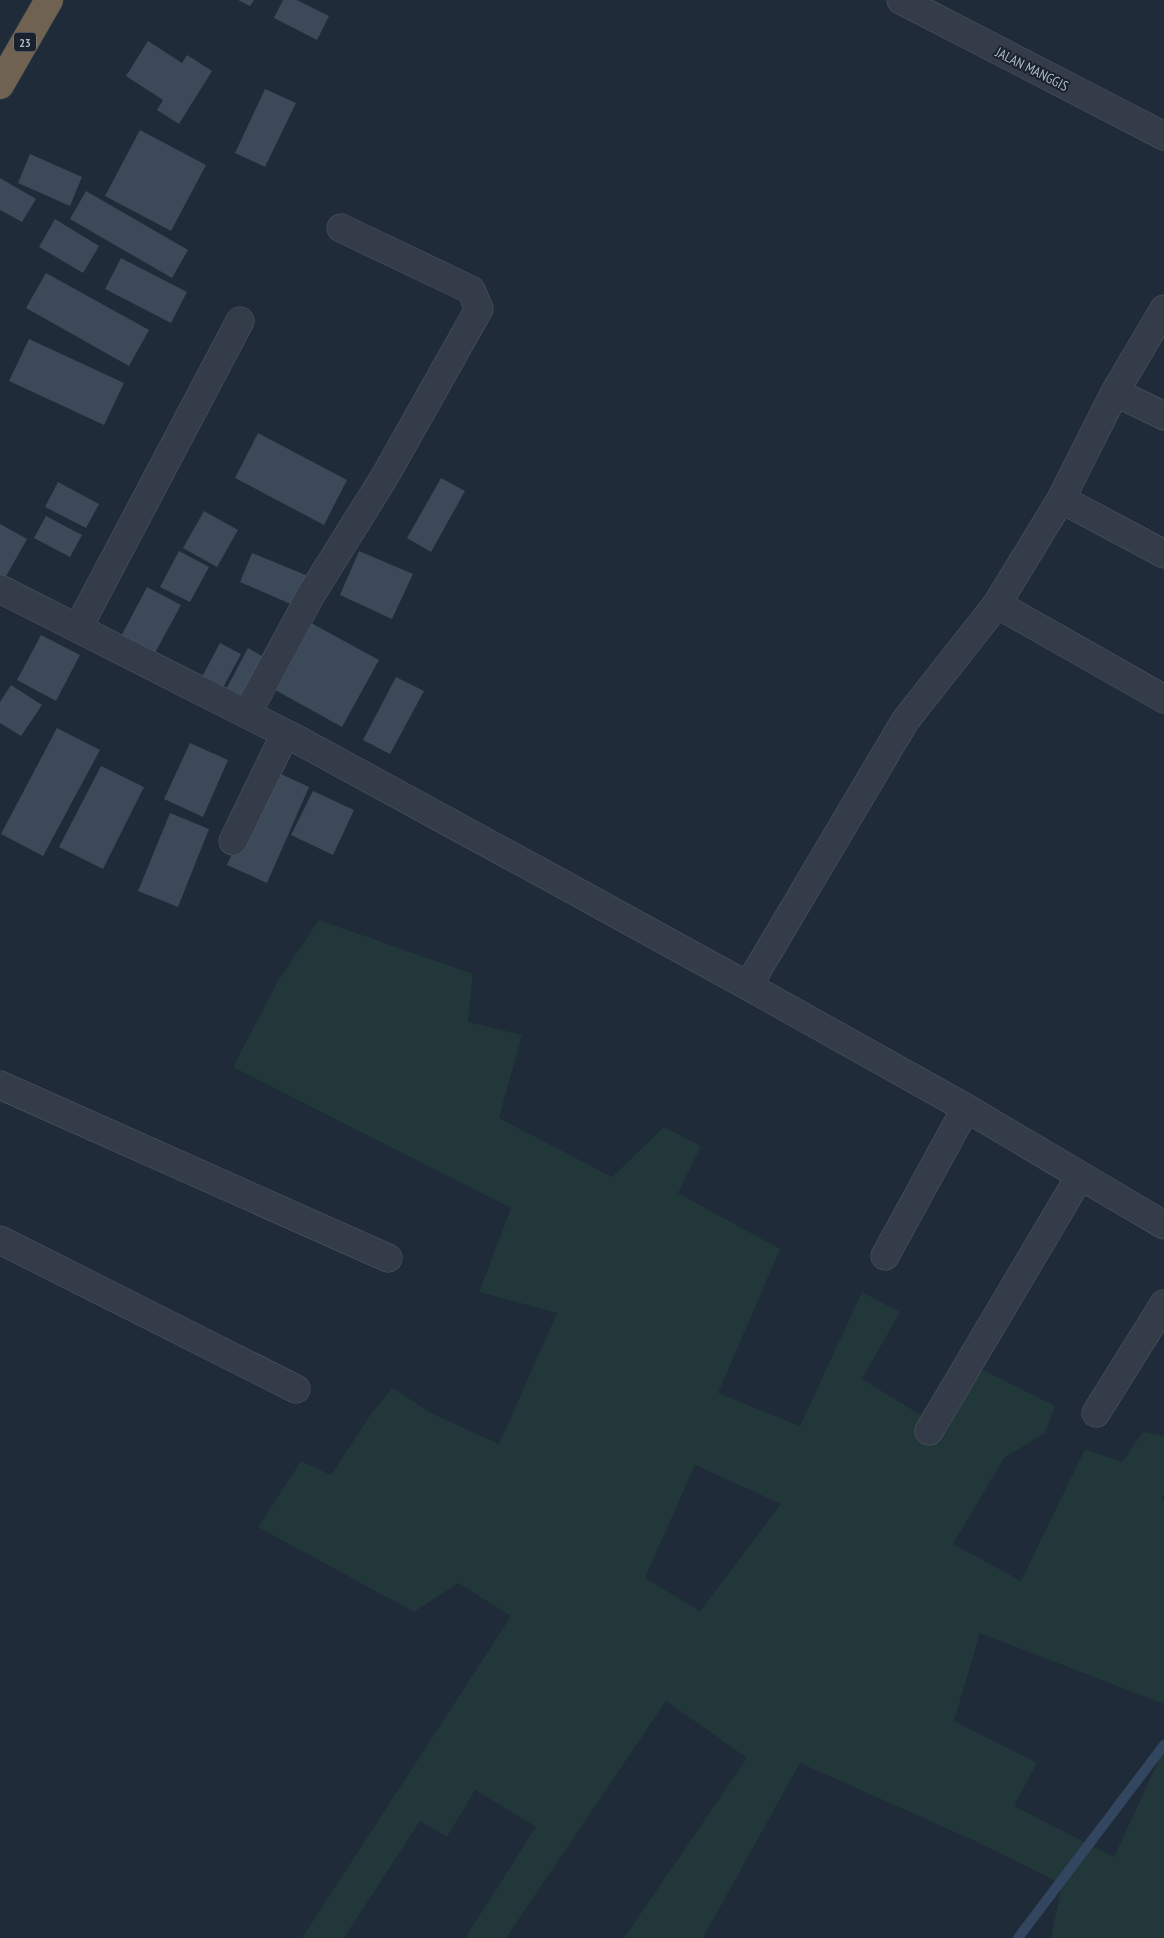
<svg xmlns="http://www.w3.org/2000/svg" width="1164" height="1938" viewBox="0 0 1164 1938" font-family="'PT Sans Narrow',sans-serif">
  <rect width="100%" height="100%" fill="#1f2b38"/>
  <!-- green -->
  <path fill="#213739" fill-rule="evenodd" d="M 319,920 L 473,974 L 468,1022 L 522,1035 L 499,1118 L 612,1177 L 664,1127 L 701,1146 L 678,1193 L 780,1249 L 718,1393 L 800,1426 L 862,1292 L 900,1312 L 862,1379 L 937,1425 L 977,1367 L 1055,1406 L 1045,1433 L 1004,1458 L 953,1544 L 1021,1581 L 1085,1449 L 1122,1462 L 1143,1432 L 1164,1436 L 1164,1494 L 1161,1500 L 1164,1501 L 1164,1704 L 980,1633 L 954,1721 L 1037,1763 L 1014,1806 L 1114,1857 L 1164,1749 L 1164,1938 L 1051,1938 L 1062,1884 L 977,1842 L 800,1763 L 703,1938 L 624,1938 L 747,1758 L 666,1701 L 506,1938 L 465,1938 L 536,1827 L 475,1790 L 447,1837 L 420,1821 L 344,1938 L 302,1938 L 511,1616 L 458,1583 L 414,1612 L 258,1527 L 301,1461 L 331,1475 L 371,1414 L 392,1388 L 433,1414 L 499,1444 L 557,1313 L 479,1292 L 511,1208 L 233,1067 L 278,981 ZM 695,1465 L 781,1504 L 700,1611 L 645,1578 Z"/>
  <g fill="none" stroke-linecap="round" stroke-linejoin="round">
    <!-- stream -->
    <path stroke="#324660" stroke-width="10" d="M 1018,1938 L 1164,1745"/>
  </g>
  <!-- building -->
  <path fill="#3b4958" d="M 238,0 L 254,0 L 250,6 Z
    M 283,0 L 297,0 L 329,16 L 317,40 L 274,18 Z
    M 148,41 L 182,63 L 187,55 L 212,71 L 179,124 L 157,110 L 163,100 L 126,76 Z
    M 265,89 L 296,103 L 265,167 L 235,153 Z
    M 140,130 L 206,165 L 171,231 L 105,196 Z
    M 30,154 L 82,177 L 70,206 L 18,183 Z
    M 0,178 L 36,199 L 22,222 L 0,210 Z
    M 86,191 L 188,250 L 172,278 L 70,219 Z
    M 55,219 L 99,246 L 83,273 L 39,247 Z
    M 121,258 L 187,292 L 171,323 L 105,289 Z
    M 46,273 L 149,330 L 129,366 L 26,308 Z
    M 29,339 L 124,383 L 104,425 L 9,381 Z
    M 258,433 L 347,480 L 324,525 L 235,478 Z
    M 441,478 L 465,491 L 431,552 L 407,538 Z
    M 58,482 L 99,504 L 86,528 L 45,507 Z
    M 204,511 L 238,530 L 217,567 L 183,548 Z
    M 46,516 L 82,535 L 70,557 L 34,538 Z
    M 0,524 L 27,539 L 0,587 Z
    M 179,551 L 209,567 L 190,602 L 160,587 Z
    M 359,551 L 413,574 L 392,619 L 340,595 Z
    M 252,553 L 308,576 L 295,606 L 240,582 Z
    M 147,587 L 181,605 L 150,662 L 117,644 Z
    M 302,618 L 379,660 L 342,727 L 266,685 Z
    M 41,635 L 80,655 L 56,701 L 17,680 Z
    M 220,643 L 241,654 L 218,697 L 197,686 Z
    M 248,648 L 265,658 L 242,700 L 225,691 Z
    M 396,677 L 424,691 L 390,754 L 363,740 Z
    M 11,685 L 42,705 L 21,736 L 0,723 L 0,702 Z
    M 57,728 L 100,750 L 43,856 L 1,834 Z
    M 190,743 L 228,760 L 203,817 L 164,799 Z
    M 101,766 L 144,787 L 103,869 L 59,847 Z
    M 270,769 L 309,787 L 267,883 L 227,865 Z
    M 313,791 L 354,810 L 333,855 L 291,835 Z
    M 170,813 L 209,829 L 178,907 L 138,891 Z"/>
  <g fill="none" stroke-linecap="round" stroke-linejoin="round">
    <!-- street casing -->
    <g stroke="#505a66" stroke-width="29">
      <path id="street" d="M 901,0 L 1164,136
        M 1115,392 L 1164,416
        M 1061,499 L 1164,554
        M 0,589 L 300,741 L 546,875 L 748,986 L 966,1108 L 1164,1225
        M 997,604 L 1164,699
        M 78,628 L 240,321
        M 247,714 L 312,593 L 385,476 L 479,309 L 471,290 L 341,228
        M 233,841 L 285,734
        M 748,986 L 905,721 L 997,604 L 1061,499 L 1115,392 L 1164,309
        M 0,1085 L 388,1258
        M 0,1240 L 296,1389
        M 885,1256 L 966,1108
        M 1096,1413 L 1164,1304
        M 929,1431 L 1080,1176"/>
    </g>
    <!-- highway casing -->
    <g stroke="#3d4753" stroke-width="29">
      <path id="highway" d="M 0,85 L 49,0"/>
    </g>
    <!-- street -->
    <use href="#street" stroke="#333c48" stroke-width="28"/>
    <!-- highway -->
    <use href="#highway" stroke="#6f6250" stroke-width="28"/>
  </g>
  <g text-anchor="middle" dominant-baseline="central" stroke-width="4" stroke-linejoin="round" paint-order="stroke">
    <!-- shield labels -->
    <rect fill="#19212d" stroke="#818a97" stroke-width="1" x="14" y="32.5" width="22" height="19" rx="4"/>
    <g font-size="12" font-weight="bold" fill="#adb7c5">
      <text x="25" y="42">23</text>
    </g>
    <!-- street labels -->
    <g font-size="14" fill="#adb7c5" stroke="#19212d">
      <text transform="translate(1032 69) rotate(27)">JALAN MANGGIS</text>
    </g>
  </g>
</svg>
